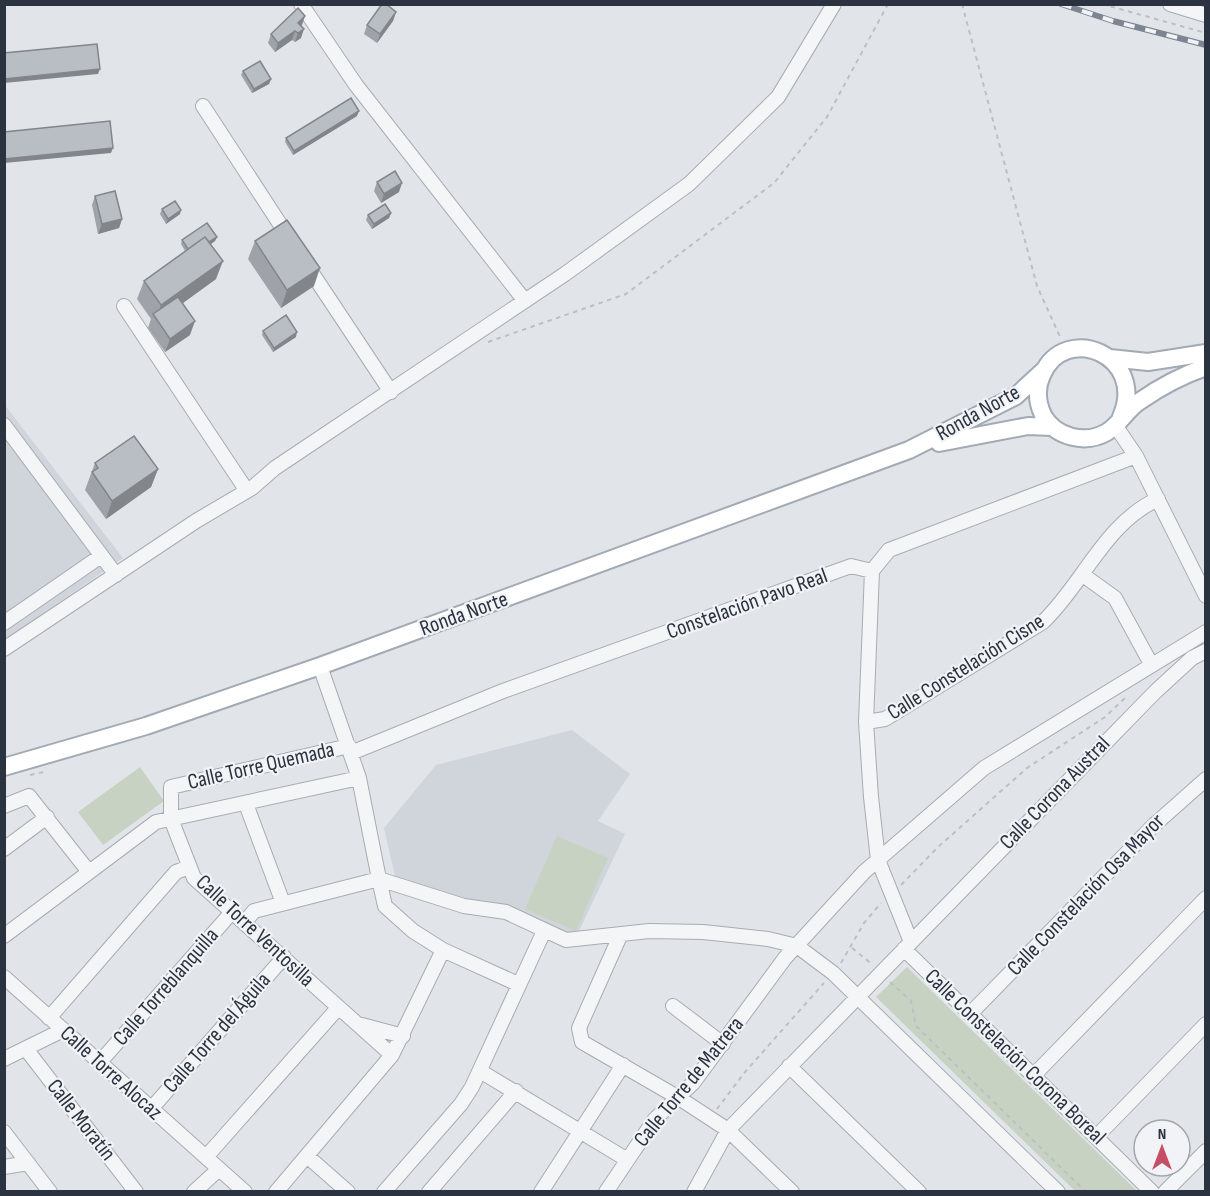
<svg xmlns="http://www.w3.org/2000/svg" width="1210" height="1196" viewBox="0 0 1210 1196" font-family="'Sofia Sans Condensed',sans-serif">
  <rect width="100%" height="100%" fill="#e1e5e9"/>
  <!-- built -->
  <path fill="#d0d4db" d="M 4,404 L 123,558 L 5,640 L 4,640 Z
    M 572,730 L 630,774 L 598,821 L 625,834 L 579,931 L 571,933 L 560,929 L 507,906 L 460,897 L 395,876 L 384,828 L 436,765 Z"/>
  <!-- green -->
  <path fill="#c8d2c3" d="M 140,767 L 164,801 L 103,845 L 78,812 Z
    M 557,836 L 608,858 L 576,931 L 525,909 Z
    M 907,967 L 1137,1191 L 1075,1191 L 876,997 Z"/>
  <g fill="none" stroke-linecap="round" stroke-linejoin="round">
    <!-- minor casing -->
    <g stroke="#a7acb3" stroke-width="16">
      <path id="minor" d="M 301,4 L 356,85 L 525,301
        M 1170,4 L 1206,15
        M 203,106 L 289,238
        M 306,264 L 391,392
        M 124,306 L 247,491
        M 4,425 L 116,575
        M 1115,425 L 1136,456 L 1206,596
        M 872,571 L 866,722 L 871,797 L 878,860 L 911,942
        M 1083,575 L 1115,598 L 1151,664
        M 4,623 L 101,556
        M 4,649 L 196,521 L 252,488 L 275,468 L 565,274 L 689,184 L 778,97 L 834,4
        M 866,722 L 885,719 L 1043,622 C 1083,584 1105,523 1158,499
        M 349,746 L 171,787 L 171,819 L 194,878 L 392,1055
        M 351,753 L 503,691 L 851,566 L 872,571 L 889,550 L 1136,456
        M 246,804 L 283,903
        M 4,806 L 29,796 L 89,872
        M 4,849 L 47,817
        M 379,879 L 464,906 L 506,912 L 566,940 L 649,931 L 703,932 L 768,939 L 797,946 L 833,973 L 1058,1192
        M 379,879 L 385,906 L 413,931 L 443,950 L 518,984
        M 244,923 L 254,911 L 379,879 L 359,778 L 320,666
        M 4,936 L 156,822 L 359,778
        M 620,936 L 579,1028 L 582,1042 L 679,1098 L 728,1130 L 792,1192
        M 904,949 L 1152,1192
        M 4,977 L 245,1192
        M 673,1006 L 723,1044
        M 970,1014 L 1153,826 L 1206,779
        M 49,1018 L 176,872 L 189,867
        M 362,1025 L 403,1036
        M 26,1049 L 136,1192
        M 4,1059 L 63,1030
        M 100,1062 L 232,912
        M 789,1066 L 919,1192
        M 480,1071 L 626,1159
        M 1034,1075 L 1206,898
        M 151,1109 L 284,957
        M 4,1132 L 50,1192
        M 1097,1136 L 1206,1024
        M 307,1156 L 348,1192
        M 206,1157 L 338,1008
        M 4,1167 L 28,1163
        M 194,1192 L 219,1169
        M 276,1192 L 392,1055 L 443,950
        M 384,1192 L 461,1104 L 472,1087 L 544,931
        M 429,1192 L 516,1091
        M 541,1192 L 623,1065
        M 606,1192 L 655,1119 L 693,1083 L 785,958 L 864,872 L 984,768 L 1206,632
        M 694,1192 L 728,1130 L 1155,692 L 1192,658 L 1206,651
        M 1165,1192 L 1206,1151"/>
    </g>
    <!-- major casing -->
    <g stroke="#a2aab4" stroke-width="20">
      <path id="major" d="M 1110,358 L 1148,362 L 1206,353
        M 1121,417 C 1148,356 1065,321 1042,375 C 1036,388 1037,402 1043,415 C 1055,437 1085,445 1107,432 C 1120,424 1127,409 1140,401 C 1160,387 1183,375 1206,367
        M 939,443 L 1028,426 L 1052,427
        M 4,767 L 146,726 L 320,666 L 909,450 L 1016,396 L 1044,370"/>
    </g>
    <!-- path -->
    <path stroke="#bcbfc4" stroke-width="2" stroke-dasharray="4.5 4.5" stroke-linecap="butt" d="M 962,4 L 1037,286 L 1061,339
      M 1102,4 L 1206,33
      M 488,342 L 626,294 L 774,183 L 827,117 L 888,4
      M 30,775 L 44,772
      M 901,885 L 938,847 L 1027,768 L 1105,717 L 1126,697
      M 852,948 L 873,965
      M 841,963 L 864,923 L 881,903
      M 890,982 L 911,1001 L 916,1026 L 1086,1192
      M 717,1109 L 745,1072 L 824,983"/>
    <!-- minor -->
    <use href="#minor" stroke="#f4f5f7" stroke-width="14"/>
    <!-- major -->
    <use href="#major" stroke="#fff" stroke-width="16"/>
    <!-- rail casing -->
    <g stroke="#7c8591" stroke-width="6">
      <path id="rail" d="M 1061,4 L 1113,21 L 1206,45"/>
    </g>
    <!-- rail -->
    <use href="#rail" stroke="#f1f3f6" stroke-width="4" stroke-dasharray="11" stroke-linecap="butt"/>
  </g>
  <!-- wall -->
  <path fill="#9fa3a9" d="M 396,12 L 393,21 L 377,43 L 364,34 L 367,25 Z
    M 302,25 L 301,38 L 295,42 L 292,40 L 275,52 L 268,43 L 271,34 Z
    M 243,71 L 271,79 L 269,84 L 252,93 L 241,75 Z
    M 357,116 L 293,155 L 285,142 L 286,138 Z
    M 377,182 L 399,192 L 381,203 L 374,191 Z
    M 95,196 L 122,219 L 119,228 L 98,234 L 92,205 Z
    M 162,209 L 180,214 L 166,224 L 160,214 Z
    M 391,213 L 389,218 L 372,229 L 366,220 L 368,215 Z
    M 217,237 L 215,241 L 211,244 L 216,279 L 183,303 L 190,335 L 165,352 L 148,328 L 151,319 L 137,299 L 144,281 L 185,251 L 181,244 L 182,240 Z
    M 255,241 L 314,286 L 281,308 L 248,259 Z
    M 263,331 L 296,337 L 273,352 L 262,335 Z
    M 95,463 L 158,469 L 151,487 L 106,519 L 85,490 Z"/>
  <!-- shaded-wall -->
  <path fill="#82858a" d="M 396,12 L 393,21 L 377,43 L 380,34 Z
    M 305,16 L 302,25 L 295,32 L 298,23 Z
    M 304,29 L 301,38 L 295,42 L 298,33 Z
    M 295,31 L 292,40 L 275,52 L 278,43 Z
    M 100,69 L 98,74 L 4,83 L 4,79 Z
    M 271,79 L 269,84 L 252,93 L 254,89 Z
    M 359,111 L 357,116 L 293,155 L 294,151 Z
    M 113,148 L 111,153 L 4,163 L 4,159 Z
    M 402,183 L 399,192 L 381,203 L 384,194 Z
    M 181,210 L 180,214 L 166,224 L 168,219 Z
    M 391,213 L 389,218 L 372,229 L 374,224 Z
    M 122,219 L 119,228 L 98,234 L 102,224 Z
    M 217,237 L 215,241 L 190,258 L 192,254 Z
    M 223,261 L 216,279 L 158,321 L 156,319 L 161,305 Z
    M 320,268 L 314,286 L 281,308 L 287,290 Z
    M 195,321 L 190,335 L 165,352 L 170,339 Z
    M 297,332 L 296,337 L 273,352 L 274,348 Z
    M 158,469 L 151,487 L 106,519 L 112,501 Z"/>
  <!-- building -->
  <path fill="#b9bec5" stroke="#82858a" stroke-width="1.5" d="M 382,4 L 386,4 L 396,12 L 380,34 L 367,25 Z
    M 298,8 L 305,16 L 298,23 L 304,29 L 298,33 L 295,31 L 278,43 L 271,34 Z
    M 97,44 L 100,69 L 4,79 L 4,53 Z
    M 260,61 L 271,79 L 254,89 L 243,71 Z
    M 351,98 L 359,111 L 294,151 L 286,138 Z
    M 110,121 L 113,148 L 4,159 L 4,132 Z
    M 395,171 L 402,183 L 384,194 L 377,182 Z
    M 115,191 L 122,219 L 102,224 L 95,196 Z
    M 175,201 L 181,210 L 168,219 L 162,209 Z
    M 385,204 L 391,213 L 374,224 L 368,215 Z
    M 287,220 L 320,268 L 287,290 L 255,241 Z
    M 207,223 L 217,237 L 209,242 L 205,237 L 188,249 L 182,240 Z
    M 205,237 L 223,261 L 161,305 L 144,281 Z
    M 178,297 L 195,321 L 170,339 L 153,314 Z
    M 286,315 L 297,332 L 274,348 L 263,331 Z
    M 134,436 L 158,469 L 112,501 L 92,472 L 98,468 L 95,463 Z"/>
  <g text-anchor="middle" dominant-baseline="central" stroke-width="4.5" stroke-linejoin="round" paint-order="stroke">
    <!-- street labels -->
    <g font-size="22" fill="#2b3340" stroke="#f1f3f6">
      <text transform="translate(978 413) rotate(-29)">Ronda Norte</text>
      <text transform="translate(747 604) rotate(-20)">Constelación Pavo Real</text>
      <text transform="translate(464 614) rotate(-20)">Ronda Norte</text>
      <text transform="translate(966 667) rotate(-32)">Calle Constelación Cisne</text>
      <text transform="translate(261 766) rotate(-13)">Calle Torre Quemada</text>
      <text transform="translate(1055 793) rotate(-46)">Calle Corona Austral</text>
      <text transform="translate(1086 895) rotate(-46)">Calle Constelación Osa Mayor</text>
      <text transform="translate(255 931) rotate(43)">Calle Torre Ventosilla</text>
      <text transform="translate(166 987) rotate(-49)">Calle Torreblanquilla</text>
      <text transform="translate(217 1033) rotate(-49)">Calle Torre del Águila</text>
      <text transform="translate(1015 1057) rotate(44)">Calle Constelación Corona Boreal</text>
      <text transform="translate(111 1073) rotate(42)">Calle Torre Alocaz</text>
      <text transform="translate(689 1082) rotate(-51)">Calle Torre de Matrera</text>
      <text transform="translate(81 1120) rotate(52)">Calle Moratín</text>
    </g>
  </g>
  <!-- border -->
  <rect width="1210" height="1196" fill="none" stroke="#2b3340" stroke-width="12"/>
  <!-- north arrow -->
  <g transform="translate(1162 1148)"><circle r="28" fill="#f1f3f6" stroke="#a2a6ad" stroke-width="1.5"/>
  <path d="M0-4.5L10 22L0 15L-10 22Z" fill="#c55066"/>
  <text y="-9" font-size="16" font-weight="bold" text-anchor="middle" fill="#2b3340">N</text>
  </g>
</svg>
